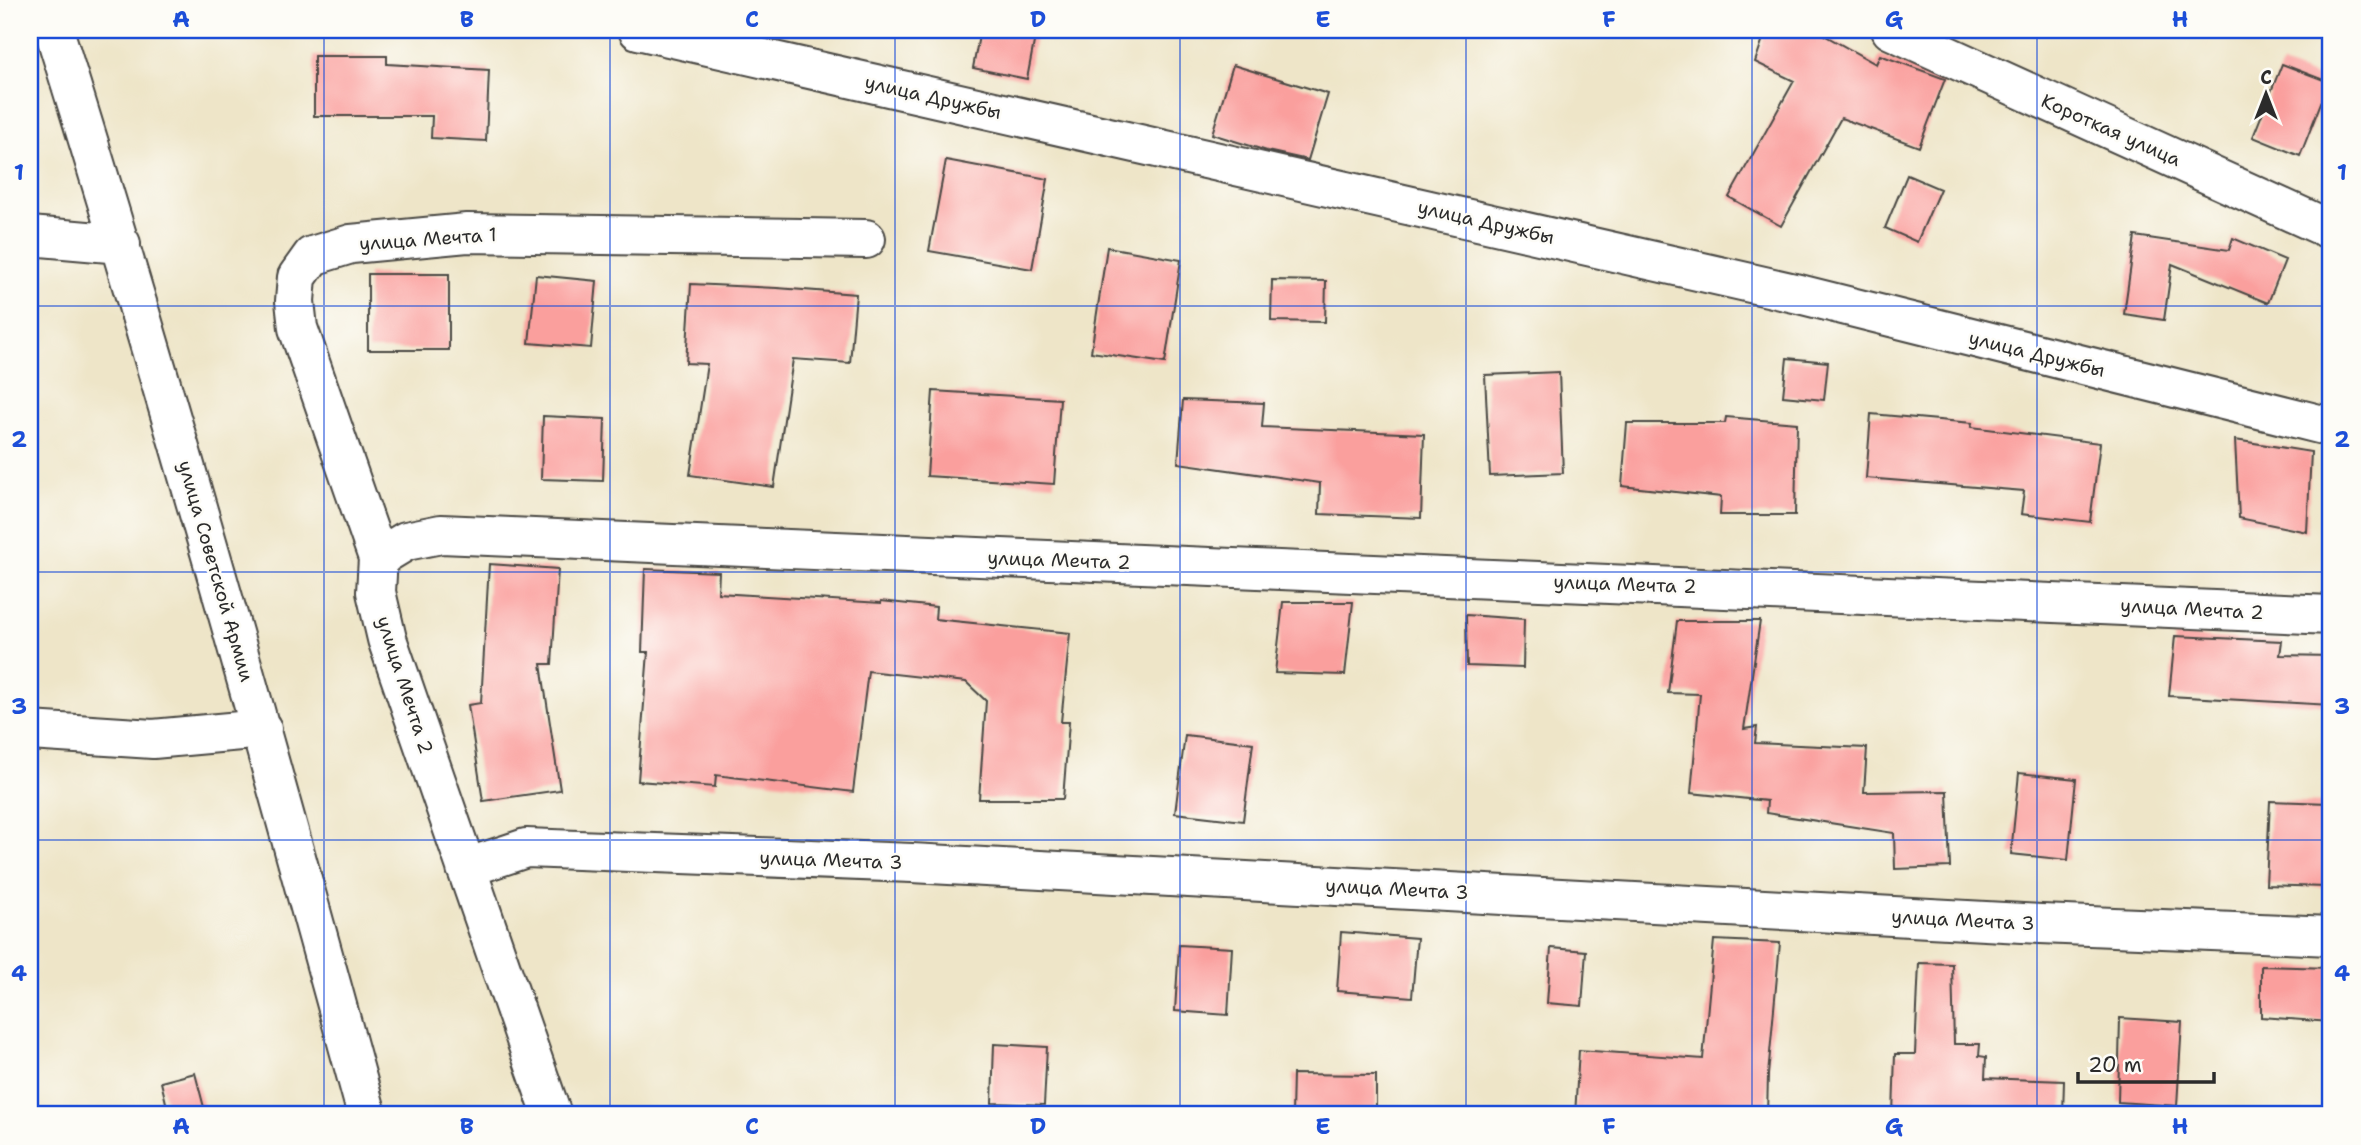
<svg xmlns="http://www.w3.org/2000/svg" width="2361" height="1145" viewBox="0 0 2361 1145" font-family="'Shantell Sans',sans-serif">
  <rect width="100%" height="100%" fill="#fdfcf7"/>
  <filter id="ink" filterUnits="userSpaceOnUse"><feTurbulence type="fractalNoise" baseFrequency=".0143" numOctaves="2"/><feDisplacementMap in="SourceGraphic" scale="14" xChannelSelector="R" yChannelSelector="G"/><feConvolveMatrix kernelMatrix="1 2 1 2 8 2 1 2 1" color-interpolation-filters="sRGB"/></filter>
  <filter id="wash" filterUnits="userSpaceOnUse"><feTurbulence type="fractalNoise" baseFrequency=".00686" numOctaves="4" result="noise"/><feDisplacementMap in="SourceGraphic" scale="28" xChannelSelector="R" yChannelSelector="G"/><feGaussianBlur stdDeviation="1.57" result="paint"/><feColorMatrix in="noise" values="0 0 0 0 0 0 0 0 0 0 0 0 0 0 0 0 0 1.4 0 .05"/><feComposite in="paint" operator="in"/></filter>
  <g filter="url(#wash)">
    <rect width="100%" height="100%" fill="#eee5c8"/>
    <g id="blocks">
      <!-- building -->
      <path fill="#fa9f9d" d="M 980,30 L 998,30 L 1035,37 L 1027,79 L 973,68 Z
        M 1766,30 L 1815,30 L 1876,64 L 1880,55 L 1945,79 L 1919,147 L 1841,118 L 1781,226 L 1729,197 L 1794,81 L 1755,62 Z
        M 314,56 L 387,56 L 387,64 L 489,70 L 486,141 L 431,138 L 432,116 L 314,116 Z
        M 2282,64 L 2329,82 L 2300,156 L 2253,137 Z
        M 1233,65 L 1328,94 L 1308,160 L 1267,151 L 1212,134 Z
        M 946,160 L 1048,179 L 1032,269 L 929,251 Z
        M 1907,175 L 1940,189 L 1917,242 L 1885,228 Z
        M 2135,236 L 2229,250 L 2233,238 L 2285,260 L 2268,303 L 2172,264 L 2164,320 L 2124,314 Z
        M 1107,247 L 1181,260 L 1165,363 L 1091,352 Z
        M 368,274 L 449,274 L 449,350 L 368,350 Z
        M 536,275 L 597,281 L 591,348 L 529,343 Z
        M 1272,280 L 1326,281 L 1325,322 L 1271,321 Z
        M 691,284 L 777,288 L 856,294 L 850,363 L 793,359 L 774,487 L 690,475 L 707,364 L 686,363 Z
        M 1787,358 L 1828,362 L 1824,400 L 1783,396 Z
        M 1559,372 L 1563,473 L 1490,476 L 1485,375 Z
        M 933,391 L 1060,399 L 1054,484 L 927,476 Z
        M 1183,400 L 1264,403 L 1262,427 L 1424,434 L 1421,518 L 1319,514 L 1320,483 L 1178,463 Z
        M 1871,414 L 1972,423 L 1971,427 L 2100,443 L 2090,522 L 2021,514 L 2024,491 L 1866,478 Z
        M 543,416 L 605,419 L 603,481 L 541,479 Z
        M 1726,417 L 1797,423 L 1795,515 L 1720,515 L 1721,497 L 1622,486 L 1627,423 L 1725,423 Z
        M 2235,440 L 2311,452 L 2307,532 L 2239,518 Z
        M 489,564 L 558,569 L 552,664 L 541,664 L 560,790 L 483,801 L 468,705 L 481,703 Z
        M 645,569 L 719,572 L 718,593 L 881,603 L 881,601 L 936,607 L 935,619 L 1070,633 L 1061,722 L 1069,722 L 1063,799 L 979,799 L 986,701 L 966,682 L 868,671 L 853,792 L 716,775 L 715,787 L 638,781 L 648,652 L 642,652 Z
        M 1283,602 L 1353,602 L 1345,675 L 1275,673 Z
        M 1466,615 L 1524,619 L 1523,668 L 1467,666 Z
        M 1677,621 L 1760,621 L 1744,729 L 1757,727 L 1755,743 L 1867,748 L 1864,792 L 1947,791 L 1950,867 L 1895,869 L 1894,833 L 1766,813 L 1767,801 L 1691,793 L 1700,694 L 1668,693 Z
        M 2175,636 L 2282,641 L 2280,655 L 2331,656 L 2331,705 L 2169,696 Z
        M 1185,735 L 1253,743 L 1243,821 L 1175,813 Z
        M 2019,773 L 2076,779 L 2068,860 L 2011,854 Z
        M 2270,801 L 2329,803 L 2326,887 L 2266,885 Z
        M 1341,932 L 1417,938 L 1412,997 L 1337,991 Z
        M 1714,940 L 1780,943 L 1768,1075 L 1767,1115 L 1575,1115 L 1579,1050 L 1703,1059 Z
        M 1179,945 L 1232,948 L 1228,1015 L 1175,1011 Z
        M 1551,948 L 1586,951 L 1582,1006 L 1547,1003 Z
        M 1919,963 L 1952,964 L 1954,1044 L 1980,1044 L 1979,1056 L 1986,1057 L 1985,1078 L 2064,1081 L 2063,1115 L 1893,1115 L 1895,1054 L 1915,1054 Z
        M 2261,966 L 2331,968 L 2331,1022 L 2261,1017 Z
        M 2120,1018 L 2182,1022 L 2177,1106 L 2118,1102 Z
        M 994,1044 L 1047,1047 L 1044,1105 L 992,1103 Z
        M 195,1073 L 206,1115 L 169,1115 L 161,1082 Z
        M 1293,1074 L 1376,1075 L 1376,1115 L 1292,1115 Z"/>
    </g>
  </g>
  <g filter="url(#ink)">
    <use href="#blocks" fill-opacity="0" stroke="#484743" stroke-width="2"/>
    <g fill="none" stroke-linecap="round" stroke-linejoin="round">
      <!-- street casing -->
      <g stroke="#484743" stroke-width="42">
        <path id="street" d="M 54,30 C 166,389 268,752 367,1115
          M 638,30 L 1799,294 L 2331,427
          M 1891,30 L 2331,230
          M 30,236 L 121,244
          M 378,558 L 298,328 L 295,301 L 297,277 L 312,256 L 351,244 L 467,233 L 866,239
          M 30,731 L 153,739 L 262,729
          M 466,868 L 526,848 L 912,863 L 2041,924 L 2331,936
          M 552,1115 L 387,639 L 376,592 L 378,558 L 406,541 L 441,534 L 2331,615"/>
      </g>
      <!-- street -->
      <use href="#street" stroke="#fff" stroke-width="38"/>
    </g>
  </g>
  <!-- grid -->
  <path fill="none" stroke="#1d4ed8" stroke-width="2" stroke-opacity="0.55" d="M 324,30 L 324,1115M 610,30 L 610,1115M 895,30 L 895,1115M 1180,30 L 1180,1115M 1466,30 L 1466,1115M 1752,30 L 1752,1115M 2037,30 L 2037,1115M 30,306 L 2331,306M 30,572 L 2331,572M 30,840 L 2331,840"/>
  <g text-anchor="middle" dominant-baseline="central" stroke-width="5" stroke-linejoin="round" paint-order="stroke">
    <!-- street labels -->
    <g font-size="19" fill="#2b2b2b" stroke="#fdfcf7">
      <text transform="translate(933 97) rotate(13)">улица Дружбы</text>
      <text transform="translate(2111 130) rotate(24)">Короткая улица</text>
      <text transform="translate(1486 222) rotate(13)">улица Дружбы</text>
      <text transform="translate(428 239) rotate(-4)">улица Мечта 1</text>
      <text transform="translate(2037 354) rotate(14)">улица Дружбы</text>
      <text transform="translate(1059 560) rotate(2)">улица Мечта 2</text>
      <text transform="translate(216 571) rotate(74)">улица Советской Армии</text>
      <text transform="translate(1625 584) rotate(2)">улица Мечта 2</text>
      <text transform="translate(2192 609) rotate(3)">улица Мечта 2</text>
      <text transform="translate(405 685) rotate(72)">улица Мечта 2</text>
      <text transform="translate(831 860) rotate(2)">улица Мечта 3</text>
      <text transform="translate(1397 889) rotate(3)">улица Мечта 3</text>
      <text transform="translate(1963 920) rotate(3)">улица Мечта 3</text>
    </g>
  </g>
  <!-- margin -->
  <rect width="2361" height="1145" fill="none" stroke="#fdfcf7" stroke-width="77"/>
  <!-- north arrow -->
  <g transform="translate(2266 94)" stroke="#fdfcf7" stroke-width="5" paint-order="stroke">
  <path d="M0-5L12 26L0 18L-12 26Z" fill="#2b2b2b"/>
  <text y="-10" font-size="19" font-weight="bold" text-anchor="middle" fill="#2b2b2b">С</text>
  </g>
  <!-- scale -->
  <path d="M2078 1072v10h136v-10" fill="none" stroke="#2b2b2b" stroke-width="3.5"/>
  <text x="2088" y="1072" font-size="21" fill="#2b2b2b" stroke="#fdfcf7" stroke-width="5" paint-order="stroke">20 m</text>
  <rect x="38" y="38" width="2284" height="1068" fill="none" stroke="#1d4ed8" stroke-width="2.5"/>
  <g font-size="23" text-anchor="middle" font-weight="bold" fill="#1d4ed8">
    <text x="181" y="27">A</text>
    <text x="467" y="27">B</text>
    <text x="752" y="27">C</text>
    <text x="1038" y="27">D</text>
    <text x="1323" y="27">E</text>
    <text x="1609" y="27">F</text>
    <text x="1894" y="27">G</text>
    <text x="2180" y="27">H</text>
    <text x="19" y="180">1</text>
    <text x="2342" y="180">1</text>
    <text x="19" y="447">2</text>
    <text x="2342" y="447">2</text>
    <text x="19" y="714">3</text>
    <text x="2342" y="714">3</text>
    <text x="19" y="981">4</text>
    <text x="2342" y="981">4</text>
    <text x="181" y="1134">A</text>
    <text x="467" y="1134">B</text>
    <text x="752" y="1134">C</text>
    <text x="1038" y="1134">D</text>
    <text x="1323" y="1134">E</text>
    <text x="1609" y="1134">F</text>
    <text x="1894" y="1134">G</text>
    <text x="2180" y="1134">H</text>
  </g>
</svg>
